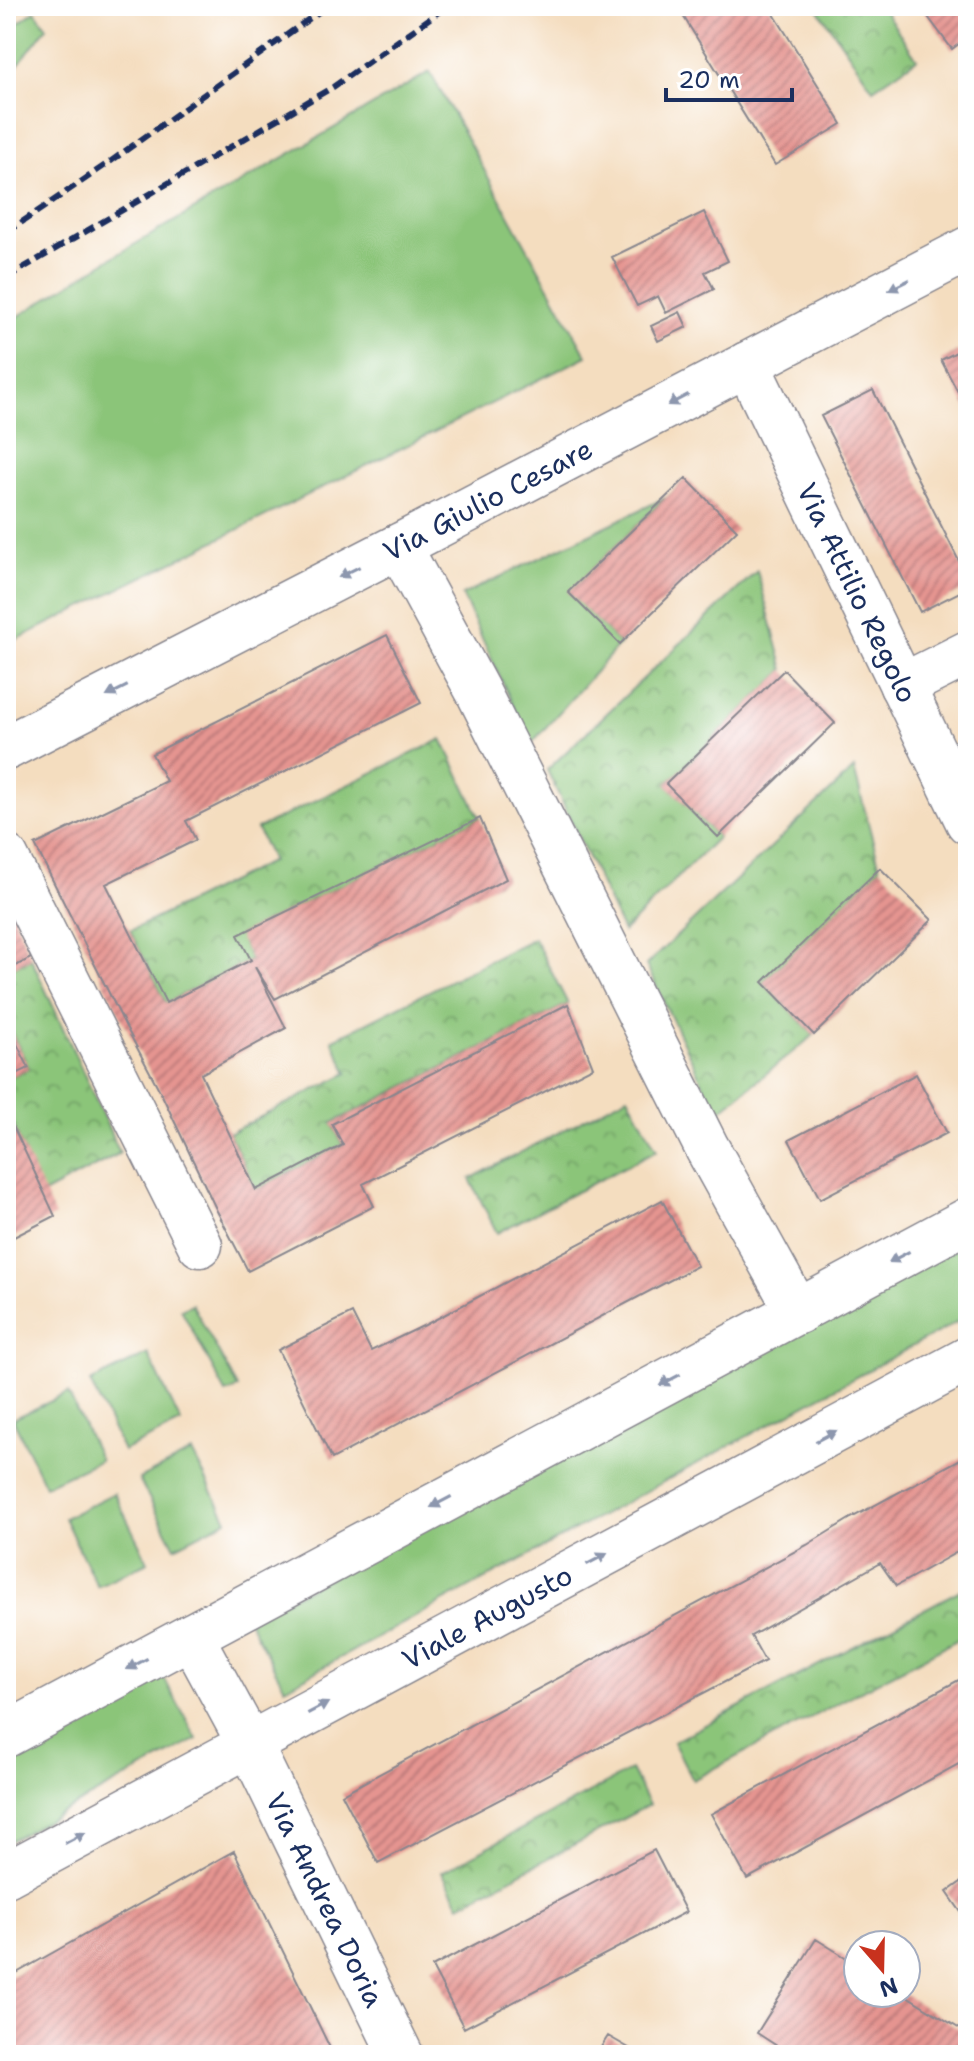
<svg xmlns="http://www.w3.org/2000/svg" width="974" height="2061" viewBox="0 0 974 2061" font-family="'Shantell Sans',sans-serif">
  <defs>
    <pattern id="park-crowns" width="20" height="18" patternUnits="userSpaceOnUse" patternTransform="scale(2)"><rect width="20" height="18" fill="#8bc579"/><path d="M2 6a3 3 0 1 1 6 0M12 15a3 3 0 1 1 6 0" fill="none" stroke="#71a066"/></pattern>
    <pattern id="building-hatch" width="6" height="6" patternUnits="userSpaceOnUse" patternTransform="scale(2)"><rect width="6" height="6" fill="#e59490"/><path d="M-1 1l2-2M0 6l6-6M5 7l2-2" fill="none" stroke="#b97979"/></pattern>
  </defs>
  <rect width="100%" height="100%" fill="#fff"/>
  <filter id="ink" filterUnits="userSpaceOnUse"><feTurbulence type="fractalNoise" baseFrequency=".0125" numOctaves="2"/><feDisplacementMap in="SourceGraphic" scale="16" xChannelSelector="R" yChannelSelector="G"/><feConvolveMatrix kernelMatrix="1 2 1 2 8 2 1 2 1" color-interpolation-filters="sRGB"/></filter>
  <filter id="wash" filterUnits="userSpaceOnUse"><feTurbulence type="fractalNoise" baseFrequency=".006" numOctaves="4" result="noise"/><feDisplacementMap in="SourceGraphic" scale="32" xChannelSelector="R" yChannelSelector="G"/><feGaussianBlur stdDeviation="1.8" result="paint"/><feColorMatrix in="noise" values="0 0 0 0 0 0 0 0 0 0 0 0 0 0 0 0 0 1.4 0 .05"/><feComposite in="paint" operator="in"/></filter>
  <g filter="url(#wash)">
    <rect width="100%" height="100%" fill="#f4ddbf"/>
    <!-- grass -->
    <path fill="#8bc579" stroke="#537a6c" stroke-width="2" d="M 35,11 L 47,27 L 14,70 L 6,76 L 6,32 Z
      M 430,72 L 587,356 L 16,640 L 6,621 L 6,324 L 103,263 Z
      M 665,498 L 569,592 L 620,644 L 531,744 L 462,595 Z
      M 968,1242 L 968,1316 L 285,1688 L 248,1620 Z
      M 192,1304 L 238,1388 L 226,1393 L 181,1309 Z
      M 148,1354 L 181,1423 L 123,1451 L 90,1382 Z
      M 68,1393 L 100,1460 L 45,1486 L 13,1419 Z
      M 192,1452 L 227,1520 L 175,1547 L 139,1479 Z
      M 114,1493 L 148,1562 L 97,1586 L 64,1518 Z
      M 159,1669 L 197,1739 L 6,1843 L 6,1755 Z"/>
    <!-- park -->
    <path fill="url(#park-crowns)" stroke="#537a6c" stroke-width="2" d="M 816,6 L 881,6 L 917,59 L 873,89 Z
      M 757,571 L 784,670 L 667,784 L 718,837 L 623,932 L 547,770 Z
      M 442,739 L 480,818 L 239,935 L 251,960 L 166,1003 L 130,931 L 272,861 L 257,829 Z
      M 854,769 L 880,868 L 763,982 L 814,1035 L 717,1113 L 646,965 Z
      M 534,938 L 568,1004 L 332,1123 L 343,1145 L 256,1190 L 229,1133 L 348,1073 L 332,1040 Z
      M 31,958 L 120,1153 L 43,1194 L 6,1111 L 6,1079 L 29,1068 L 6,1022 L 6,971 Z
      M 628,1096 L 657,1150 L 497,1233 L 470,1179 Z
      M 968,1586 L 968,1634 L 693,1780 L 673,1742 Z
      M 631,1770 L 649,1805 L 460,1905 L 442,1872 Z"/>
    <g id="blocks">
      <!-- building -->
      <path fill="url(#building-hatch)" d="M 677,6 L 769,6 L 842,124 L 775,165 Z
        M 920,6 L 968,6 L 968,37 L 952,49 Z
        M 704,212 L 728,261 L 705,272 L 714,289 L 666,313 L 658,296 L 637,306 L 612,257 Z
        M 680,312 L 687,327 L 658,341 L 651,326 Z
        M 968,346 L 968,411 L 941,360 Z
        M 873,390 L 968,579 L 968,588 L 920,612 L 821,416 Z
        M 686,478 L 737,530 L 620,644 L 568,592 Z
        M 387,635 L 421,703 L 186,821 L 196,840 L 106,884 L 166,1003 L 251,960 L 238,935 L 480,818 L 506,879 L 275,999 L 255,967 L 286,1028 L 201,1074 L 256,1190 L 343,1145 L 332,1124 L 568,1004 L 593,1067 L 363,1184 L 374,1206 L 248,1271 L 217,1211 L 161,1093 L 125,1025 L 35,845 L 166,781 L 152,754 Z
        M 784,670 L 835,723 L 718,837 L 666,784 Z
        M 880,868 L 932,920 L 814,1035 L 763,982 Z
        M 10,908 L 31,958 L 6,971 L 6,910 Z
        M 6,1022 L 29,1068 L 6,1079 Z
        M 916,1074 L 947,1133 L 820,1199 L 789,1140 Z
        M 6,1111 L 55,1216 L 6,1241 Z
        M 662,1200 L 697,1266 L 332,1459 L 278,1350 L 352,1313 L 371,1351 L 425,1325 Z
        M 968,1455 L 968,1546 L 896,1586 L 880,1563 L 751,1636 L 765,1661 L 378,1863 L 342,1794 L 807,1545 L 851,1518 Z
        M 968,1675 L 968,1759 L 747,1879 L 711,1814 Z
        M 654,1850 L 686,1912 L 464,2028 L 432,1967 Z
        M 234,1851 L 333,2054 L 6,2055 L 6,1979 Z
        M 968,1877 L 968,1922 L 947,1892 Z
        M 816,1939 L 858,1965 L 858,1993 L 902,1993 L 968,2034 L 968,2038 L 952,2055 L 791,2055 L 757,2033 Z
        M 608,2036 L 641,2055 L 596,2055 Z"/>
    </g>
  </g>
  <g filter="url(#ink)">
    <use href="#blocks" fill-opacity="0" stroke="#88868e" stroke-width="2"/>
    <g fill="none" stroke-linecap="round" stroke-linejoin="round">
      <!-- minor casing -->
      <g stroke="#88868e" stroke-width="47">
        <g id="minor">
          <path id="s1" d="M 747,364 L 968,822"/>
          <path d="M 399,546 L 477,690 L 707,1148 L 798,1312"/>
          <path d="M 902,686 L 968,653"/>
          <path d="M 6,857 L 200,1245"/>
          <path id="s2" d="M 191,1636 L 250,1745 L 401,2055"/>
          <path d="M 6,1735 L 968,1220"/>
        </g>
      </g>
      <!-- major casing -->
      <g stroke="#88868e" stroke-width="47">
        <g id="major">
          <path id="s3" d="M 6,748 L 399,546 L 968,249"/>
          <path id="s4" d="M 6,1875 L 968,1359"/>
        </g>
      </g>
      <!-- minor -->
      <use href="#minor" stroke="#fff" stroke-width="44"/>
      <!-- major -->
      <use href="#major" stroke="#fff" stroke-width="44"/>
      <!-- rail -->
      <path stroke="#1b2f5e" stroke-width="6" stroke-dasharray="12 6" stroke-linecap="butt" d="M 6,233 L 107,164 L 327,6
        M 6,278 L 333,87 L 447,6"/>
    </g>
    <!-- one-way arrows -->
    <defs><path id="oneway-solid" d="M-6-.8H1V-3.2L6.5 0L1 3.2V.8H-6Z" transform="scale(2)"/></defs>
    <g fill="#8d97ae">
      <use href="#oneway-solid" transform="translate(899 285) rotate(153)"/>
      <use href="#oneway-solid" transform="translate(678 400) rotate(152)"/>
      <use href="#oneway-solid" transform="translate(349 572) rotate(153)"/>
      <use href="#oneway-solid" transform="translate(117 691) rotate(153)"/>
      <use href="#oneway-solid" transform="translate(899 1257) rotate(152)"/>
      <use href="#oneway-solid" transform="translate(670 1380) rotate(152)"/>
      <use href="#oneway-solid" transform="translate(826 1436) rotate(-28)"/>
      <use href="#oneway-solid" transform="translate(441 1502) rotate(152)"/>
      <use href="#oneway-solid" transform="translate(597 1559) rotate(-28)"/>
      <use href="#oneway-solid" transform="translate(137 1664) rotate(152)"/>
      <use href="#oneway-solid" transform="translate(318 1708) rotate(-28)"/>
      <use href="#oneway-solid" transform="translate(75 1838) rotate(-28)"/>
    </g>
  </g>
  <g text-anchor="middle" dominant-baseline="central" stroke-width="7" stroke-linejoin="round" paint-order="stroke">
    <!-- street labels -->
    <g font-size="28" fill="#1b2f5e" stroke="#fff">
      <text stroke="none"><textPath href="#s3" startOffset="542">Via Giulio Cesare</textPath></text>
      <text stroke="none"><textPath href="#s1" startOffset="254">Via Attilio Regolo</textPath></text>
      <text stroke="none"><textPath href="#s4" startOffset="546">Viale Augusto</textPath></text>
      <text stroke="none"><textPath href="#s2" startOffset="296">Via Andrea Doria</textPath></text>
    </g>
  </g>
  <!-- margin -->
  <rect width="974" height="2061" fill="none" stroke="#fff" stroke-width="32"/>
  <!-- north arrow -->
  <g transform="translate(882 1969) rotate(160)"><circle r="38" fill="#ffffff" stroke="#a4acbf" stroke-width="2"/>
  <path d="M0-6L14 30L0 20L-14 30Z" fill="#c8321e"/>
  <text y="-12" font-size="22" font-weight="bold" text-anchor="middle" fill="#1b2f5e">N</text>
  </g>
  <!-- scale -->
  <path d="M666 88v12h126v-12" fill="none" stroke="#1b2f5e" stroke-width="4"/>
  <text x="678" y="88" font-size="24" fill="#1b2f5e" stroke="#ffffff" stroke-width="6" paint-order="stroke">20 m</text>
</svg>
